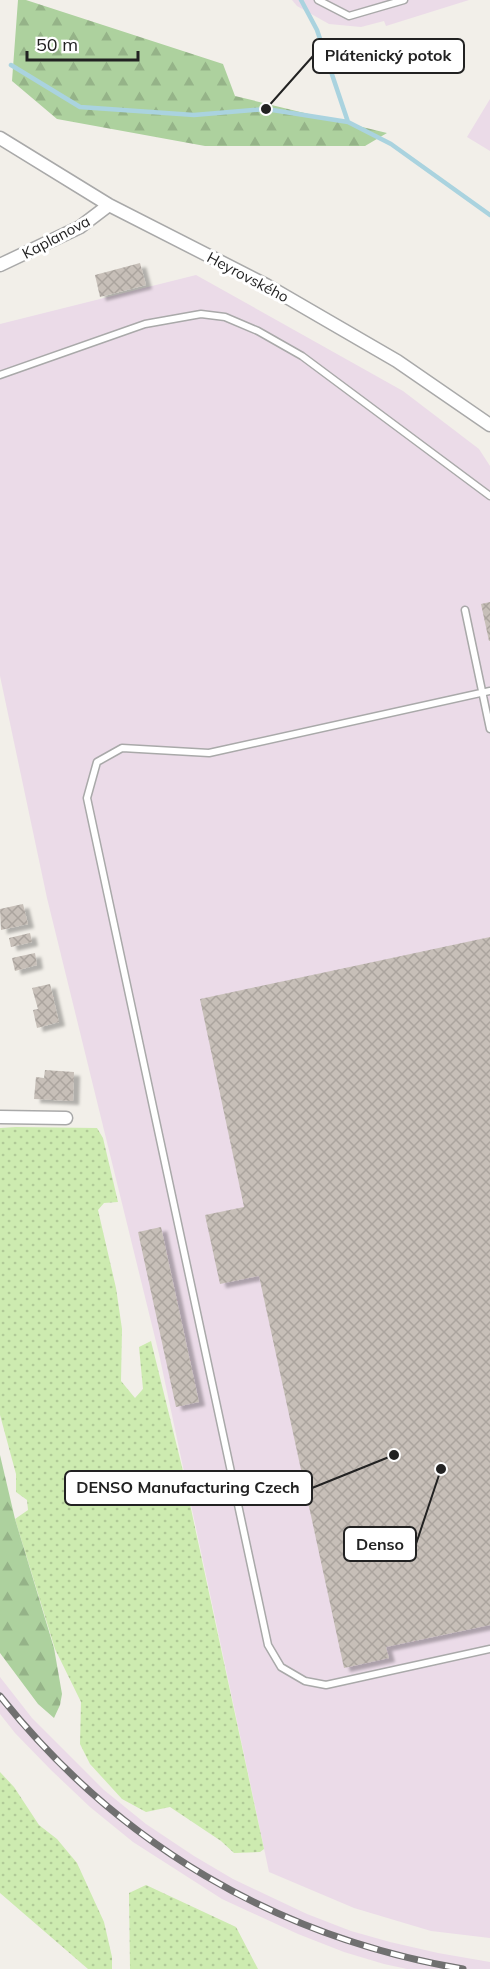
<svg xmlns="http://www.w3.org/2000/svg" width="490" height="1969" viewBox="0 0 490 1969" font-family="Mulish,sans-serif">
  <defs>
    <pattern id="grass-dots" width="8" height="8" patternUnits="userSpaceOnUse" patternTransform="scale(1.5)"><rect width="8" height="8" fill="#cdebb0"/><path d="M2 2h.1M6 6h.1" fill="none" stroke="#b0c997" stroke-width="1.8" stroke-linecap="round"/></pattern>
    <pattern id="forest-firs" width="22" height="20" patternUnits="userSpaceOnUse" patternTransform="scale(1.5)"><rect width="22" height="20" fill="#add19e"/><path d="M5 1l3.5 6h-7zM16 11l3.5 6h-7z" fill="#95b388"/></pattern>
    <pattern id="building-cross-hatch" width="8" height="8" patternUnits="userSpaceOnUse" patternTransform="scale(1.5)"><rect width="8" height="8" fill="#c7bfb8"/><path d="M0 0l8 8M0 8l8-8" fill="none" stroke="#aba49e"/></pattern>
    <filter id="shadow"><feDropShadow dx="6" dy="4" stdDeviation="1.5" flood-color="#0004"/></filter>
  </defs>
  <rect width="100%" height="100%" fill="#f2efe9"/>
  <!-- industrial -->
  <path fill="#ebdbe8" d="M 292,0 L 469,0 L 386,26 L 384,21 L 361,27 L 329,24 L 297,6 Z
    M 490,99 L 490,151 L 467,137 Z
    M 196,275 L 403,391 L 479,449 L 490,466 L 490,1938 L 431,1931 L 354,1908 L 269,1872 L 159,1354 L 47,898 L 0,676 L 0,324 Z
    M 0,1677 L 32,1718 L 104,1790 L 146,1824 L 194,1856 L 233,1879 L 307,1914 L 351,1931 L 390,1942 L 438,1953 L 490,1962 L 490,1969 L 407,1969 L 384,1964 L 344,1952 L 298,1934 L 222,1899 L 133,1842 L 90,1807 L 51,1770 L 15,1733 L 0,1714 Z"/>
  <!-- grass -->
  <path fill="url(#grass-dots)" d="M 16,1127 L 97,1128 L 103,1138 L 118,1202 L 104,1203 L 98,1210 L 116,1288 L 122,1329 L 121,1381 L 135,1398 L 143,1389 L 139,1347 L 151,1341 L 182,1467 L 264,1849 L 260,1852 L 234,1853 L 221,1841 L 170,1807 L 146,1812 L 122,1799 L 90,1764 L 80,1744 L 81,1702 L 55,1649 L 15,1519 L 28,1510 L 27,1500 L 16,1492 L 16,1474 L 0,1415 L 0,1128 Z
    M 0,1772 L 14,1787 L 39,1825 L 57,1839 L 77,1863 L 104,1922 L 112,1957 L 112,1969 L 88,1969 L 0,1893 Z
    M 146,1885 L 236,1927 L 258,1969 L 130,1969 L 129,1893 Z"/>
  <!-- forest -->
  <path fill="url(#forest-firs)" d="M 18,0 L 26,0 L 223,64 L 235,96 L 387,133 L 365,146 L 205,146 L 57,119 L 12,81 Z
    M 0,1455 L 15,1519 L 54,1648 L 62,1694 L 60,1705 L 54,1718 L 38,1704 L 0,1653 Z"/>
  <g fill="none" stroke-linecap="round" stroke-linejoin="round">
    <!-- stream -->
    <path stroke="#aad3df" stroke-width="4.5" d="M 301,0 L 317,30 L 348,122
      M 11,65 L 80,107 L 194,115 L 266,109 L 348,122 L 391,144 L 490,215"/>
  </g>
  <!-- building -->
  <path fill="url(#building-cross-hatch)" filter="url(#shadow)" d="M 140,263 L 146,285 L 100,297 L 95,275 Z
    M 490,602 L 490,641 L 489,641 L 481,604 Z
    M 23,904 L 28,924 L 1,930 L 0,909 Z
    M 30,933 L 32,942 L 11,947 L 9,938 Z
    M 490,937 L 490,1625 L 386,1647 L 389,1658 L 344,1668 L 259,1276 L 220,1284 L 205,1215 L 244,1207 L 200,999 Z
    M 35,953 L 37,965 L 15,971 L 12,958 Z
    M 50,984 L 59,1022 L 37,1028 L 33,1010 L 38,1009 L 32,988 Z
    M 45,1070 L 74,1072 L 73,1101 L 34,1099 L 36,1077 L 44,1078 Z
    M 161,1227 L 199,1402 L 176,1407 L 138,1232 Z"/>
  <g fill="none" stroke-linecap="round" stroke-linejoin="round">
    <!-- lane casing -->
    <g stroke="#a9a9a9" stroke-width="9">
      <path id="lane" d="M 318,0 L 349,16 L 404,0
        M 0,375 L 145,324 L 201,314 L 225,317 L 258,331 L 302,356 L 490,496
        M 465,610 L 490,729
        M 490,691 L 209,753 L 122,748 L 97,762 L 87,798 L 268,1645 L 281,1667 L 305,1681 L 326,1685 L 490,1649"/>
    </g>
    <!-- street casing -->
    <g stroke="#a9a9a9" stroke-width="15">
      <path id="street" d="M 0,138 L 109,205 L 266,285 L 397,361 L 490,425
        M 0,265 L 80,227 L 109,205
        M 0,1117 L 66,1118"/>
    </g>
    <!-- lane -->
    <use href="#lane" stroke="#fff" stroke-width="6"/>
    <!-- street -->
    <use href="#street" stroke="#fff" stroke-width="12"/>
    <!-- rail casing -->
    <g stroke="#707070" stroke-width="7">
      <path id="rail" d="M 0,1696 C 118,1844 276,1937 463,1969"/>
    </g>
    <!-- rail -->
    <use href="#rail" stroke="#fff" stroke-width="4.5" stroke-dasharray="14" stroke-linecap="butt"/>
  </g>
  <g text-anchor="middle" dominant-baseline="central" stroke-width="6" stroke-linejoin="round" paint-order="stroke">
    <!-- street labels -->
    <g font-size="15" fill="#222" stroke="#fff">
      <text transform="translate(56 237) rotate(-28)">Kaplanova</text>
      <text transform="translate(248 277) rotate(28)">Heyrovského</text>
    </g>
  </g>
  <!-- callouts -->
  <path fill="none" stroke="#222" stroke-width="2" d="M266 109L313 56M394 1455L312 1488M441 1469L416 1544"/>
  <g fill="#222" stroke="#fff" stroke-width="2">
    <circle cx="266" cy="109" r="6"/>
    <circle cx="394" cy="1455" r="6"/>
    <circle cx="441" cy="1469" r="6"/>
  </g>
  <g fill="#fff" stroke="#222" stroke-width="2">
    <rect x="313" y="39" width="151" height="34" rx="6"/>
    <rect x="65" y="1471" width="247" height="34" rx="6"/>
    <rect x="344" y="1527" width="72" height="34" rx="6"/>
  </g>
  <g font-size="16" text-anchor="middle" font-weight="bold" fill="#222">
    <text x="388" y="61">Plátenický potok</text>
    <text x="188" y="1493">DENSO Manufacturing Czech</text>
    <text x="380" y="1550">Denso</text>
  </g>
  <!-- scale -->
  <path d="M27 51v9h111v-9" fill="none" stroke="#222222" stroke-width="3"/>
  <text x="36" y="51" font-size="18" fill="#222222" stroke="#ffffff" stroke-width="4.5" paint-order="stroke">50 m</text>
</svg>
